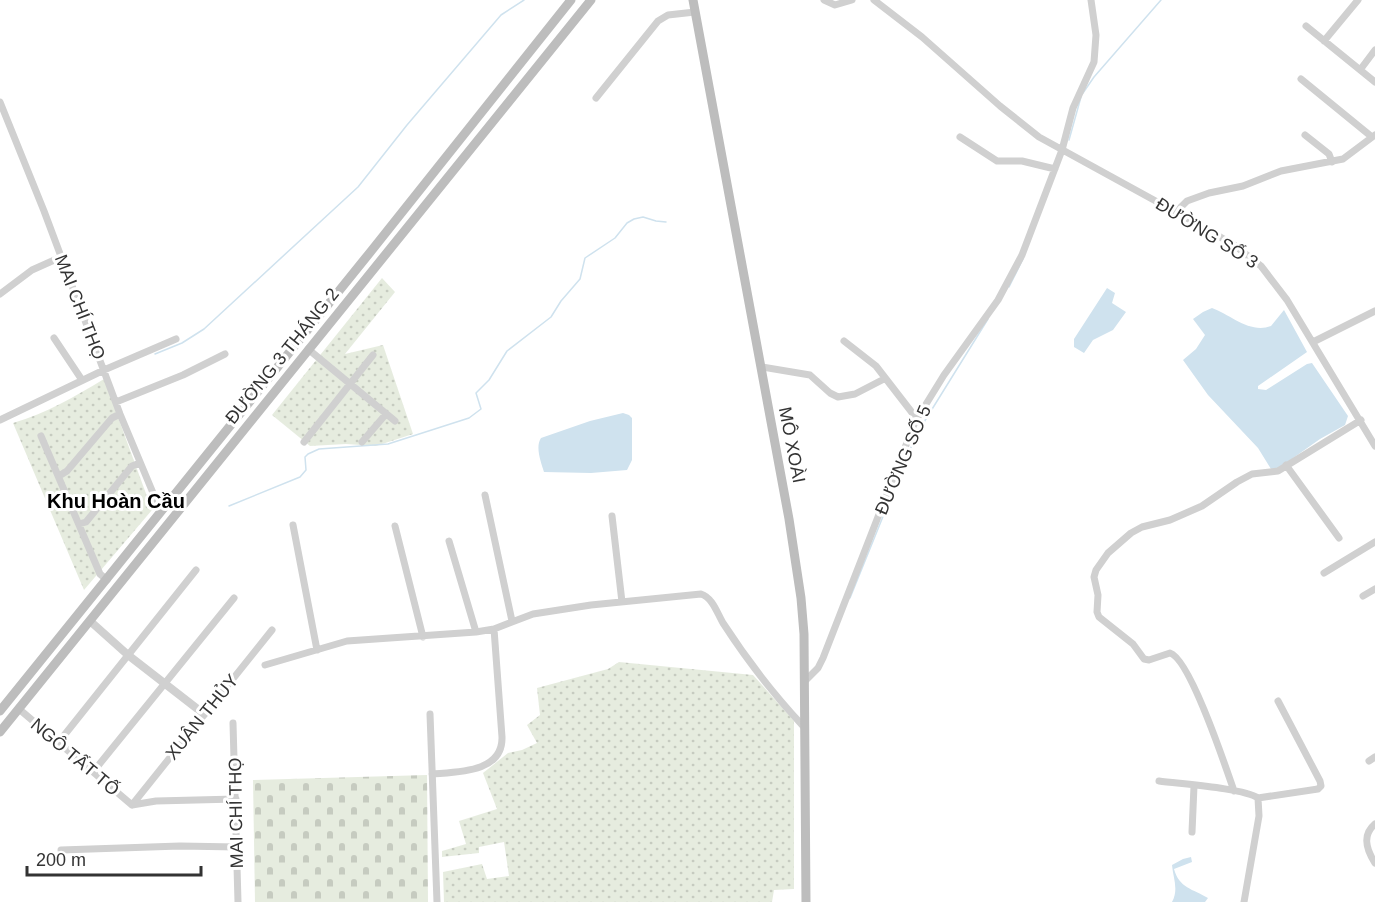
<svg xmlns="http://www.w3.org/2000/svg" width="1375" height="902" viewBox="0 0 1375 902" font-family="Helvetica,sans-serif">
  <defs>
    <pattern id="grass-dots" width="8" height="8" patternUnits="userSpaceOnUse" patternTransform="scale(1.5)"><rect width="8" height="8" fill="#e6ecdf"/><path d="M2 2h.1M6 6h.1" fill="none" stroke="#c6cbc0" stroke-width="1.8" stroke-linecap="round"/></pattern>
    <pattern id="cemetery-stones" width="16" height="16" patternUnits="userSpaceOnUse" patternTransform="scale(1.5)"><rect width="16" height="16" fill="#e6ecdf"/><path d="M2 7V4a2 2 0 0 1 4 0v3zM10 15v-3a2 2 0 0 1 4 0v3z" fill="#c6cbc0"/></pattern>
  </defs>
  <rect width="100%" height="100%" fill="#fff"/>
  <!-- grass -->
  <path fill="url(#grass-dots)" d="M 382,278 L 395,292 L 345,354 L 383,345 L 413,434 L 376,446 L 346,444 L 310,446 L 272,415 Z
    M 104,379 L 152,510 L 84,590 L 13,423 C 47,413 74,397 104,379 Z
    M 619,662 L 753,675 L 794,721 L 794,889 L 774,890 L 772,902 L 444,902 L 443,872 L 482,864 L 487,879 L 509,876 L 504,842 L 479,847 L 479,853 L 442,857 L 442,851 L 466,844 L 459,821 L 497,809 L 483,773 L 508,753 L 522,750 L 537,743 L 527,725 L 540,715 L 537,688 L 608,669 Z"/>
  <!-- cemetery -->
  <path fill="url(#cemetery-stones)" d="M 427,775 L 428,902 L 255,902 L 253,780 Z"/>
  <!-- water -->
  <path fill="#cfe2ee" d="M 1107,288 L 1115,293 L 1112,303 L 1126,312 L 1113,330 L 1093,340 L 1084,353 L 1074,347 L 1074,339 Z
    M 1212,308 C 1231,315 1250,334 1271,326 L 1284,310 L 1307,352 L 1258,386 L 1258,389 L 1266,390 L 1307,364 L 1312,363 L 1348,416 L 1345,425 L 1320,439 L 1279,468 L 1271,469 L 1258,448 L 1208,395 L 1183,360 L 1196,349 L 1205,335 L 1193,319 L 1203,312 Z
    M 623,413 L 629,415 L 632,418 L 632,460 L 627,470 L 591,473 L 544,472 C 541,462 535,447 541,438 L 590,421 Z
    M 1191,857 L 1192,862 L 1174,869 C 1179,888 1193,889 1208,898 L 1205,902 L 1172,902 C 1179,889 1173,878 1172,865 L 1183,859 Z"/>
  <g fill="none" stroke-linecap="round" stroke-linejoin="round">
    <!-- stream -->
    <path stroke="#cfe2ee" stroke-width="1.5" d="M 1083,93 L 1094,77 L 1161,0
      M 1069,140 L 1081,97
      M 1009,287 L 1023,259
      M 155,354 L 182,343 L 204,329 L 358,187 L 407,125 L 501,15 L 524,0
      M 229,506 L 300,477 L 306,470 L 305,457 L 308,454 L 319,449 L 388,444 L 469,418 L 481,409 L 476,393 L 489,380 L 507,351 L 551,317 L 561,301 L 580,279 L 585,258 L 615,238 L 627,223 L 634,219 L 643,217 L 656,221 L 666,222
      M 850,598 L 916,435 L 988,319"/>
    <!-- minor -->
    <path stroke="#d0d0d0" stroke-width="7" d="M 824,0 L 835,5 L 852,0
      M 874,0 L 922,37 L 1000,106 L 1039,137 L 1203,227 L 1234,245 L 1261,266 L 1287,300 L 1375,446
      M 1306,26 L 1375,82
      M 1324,41 L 1358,0
      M 1360,70 L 1375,50
      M 1301,79 L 1372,137
      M 596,98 L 658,21 L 668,15 L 695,12
      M 0,102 L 44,211 L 120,414 L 161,512
      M 1305,135 L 1329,154 L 1332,162
      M 960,137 L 997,161 L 1022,161 L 1055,169
      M 1176,212 L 1187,201 L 1209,193 L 1243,186 L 1281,171 L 1343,159 L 1375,135
      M 0,294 L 32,270 L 61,257
      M 54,338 L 82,380
      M 844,341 L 876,366 L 917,419
      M 1313,342 L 1375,311
      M 308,349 L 395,421
      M 762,367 L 810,375 L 830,393 L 838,397 L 855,394 L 884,379
      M 116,402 L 183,375 L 225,354
      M 0,420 L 104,370 L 176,339
      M 41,436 L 100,574 L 107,580
      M 304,442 L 373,355
      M 362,442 L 386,414
      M 1286,465 L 1339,538
      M 59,476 L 67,471 L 112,418 L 120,414
      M 485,495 L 512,621
      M 612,516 L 622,602
      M 79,524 L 86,522 L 132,466 L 140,463
      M 293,525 L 317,650
      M 395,526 L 423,637
      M 449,541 L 476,632
      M 1324,573 L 1375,542
      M 1363,596 L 1375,589
      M 265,665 L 347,641 L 476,632 L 494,629 L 533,614 L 591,605 L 701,594 C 713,598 717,613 723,623 C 747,660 774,695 804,727
      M 805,681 L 818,668 L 823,658 L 915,422 L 944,375 L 998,300 L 1022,255 L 1062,150 L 1073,108 L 1094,62 L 1096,35 L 1091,0
      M 19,709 L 132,805
      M 430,714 L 437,902
      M 233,723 L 238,902
      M 58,743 L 196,570
      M 1369,761 L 1375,757
      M 93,772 L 234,598
      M 432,774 C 457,772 503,773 502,737 L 494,629
      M 1159,781 C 1180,784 1243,788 1258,798 L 1259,816 L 1244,902
      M 1234,791 C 1226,768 1190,659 1170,653 L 1149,660 L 1144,659 L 1133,644 L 1099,617 L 1097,612 L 1098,595 L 1094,577 L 1096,570 L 1108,553 L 1131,533 L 1142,527 L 1170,520 L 1202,506 L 1237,482 L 1252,474 L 1278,471 L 1361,420
      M 1258,798 L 1318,789 L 1321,786 L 1320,781 L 1278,701
      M 132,805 L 272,630
      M 132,805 L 156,801 L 236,799
      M 1375,824 C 1362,835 1366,849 1375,863
      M 1192,832 L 1194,786
      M 61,850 L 180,846 L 237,847"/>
    <!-- tertiary -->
    <path stroke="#d0d0d0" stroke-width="8" d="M 90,621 L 128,655 L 204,714"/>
    <!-- secondary -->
    <path stroke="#bdbdbd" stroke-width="9" d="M 693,0 L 789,519 L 801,598 L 804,634 L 806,902
      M 0,711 L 372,250 L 571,0
      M 0,732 L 591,0"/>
  </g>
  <g text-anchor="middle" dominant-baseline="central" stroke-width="6" stroke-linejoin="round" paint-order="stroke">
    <!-- street labels -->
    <g font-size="18" fill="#333" stroke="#fff">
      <text transform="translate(1207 233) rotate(32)">ĐƯỜNG SỐ 3</text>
      <text transform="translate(80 307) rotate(69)">MAI CHÍ THỌ</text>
      <text transform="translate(282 356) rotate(-51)">ĐƯỜNG 3 THÁNG 2</text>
      <text transform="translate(792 445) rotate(79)">MÔ XOÀI</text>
      <text transform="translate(903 460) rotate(-67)">ĐƯỜNG SỐ 5</text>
      <text transform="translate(202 717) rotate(-51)">XUÂN THỦY</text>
      <text transform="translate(75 757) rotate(40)">NGÔ TẤT TỐ</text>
      <text transform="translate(236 813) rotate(-91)">MAI CHÍ THỌ</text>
    </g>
    <!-- neighbourhood labels -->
    <g font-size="20" font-weight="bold" fill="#000" stroke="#fff">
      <text x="116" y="501">Khu Hoàn Cầu</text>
    </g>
  </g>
  <!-- scale -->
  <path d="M27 866v9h174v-9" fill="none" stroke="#333333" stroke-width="3"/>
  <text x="36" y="866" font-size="18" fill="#333333" stroke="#ffffff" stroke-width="4.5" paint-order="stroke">200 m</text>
</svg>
